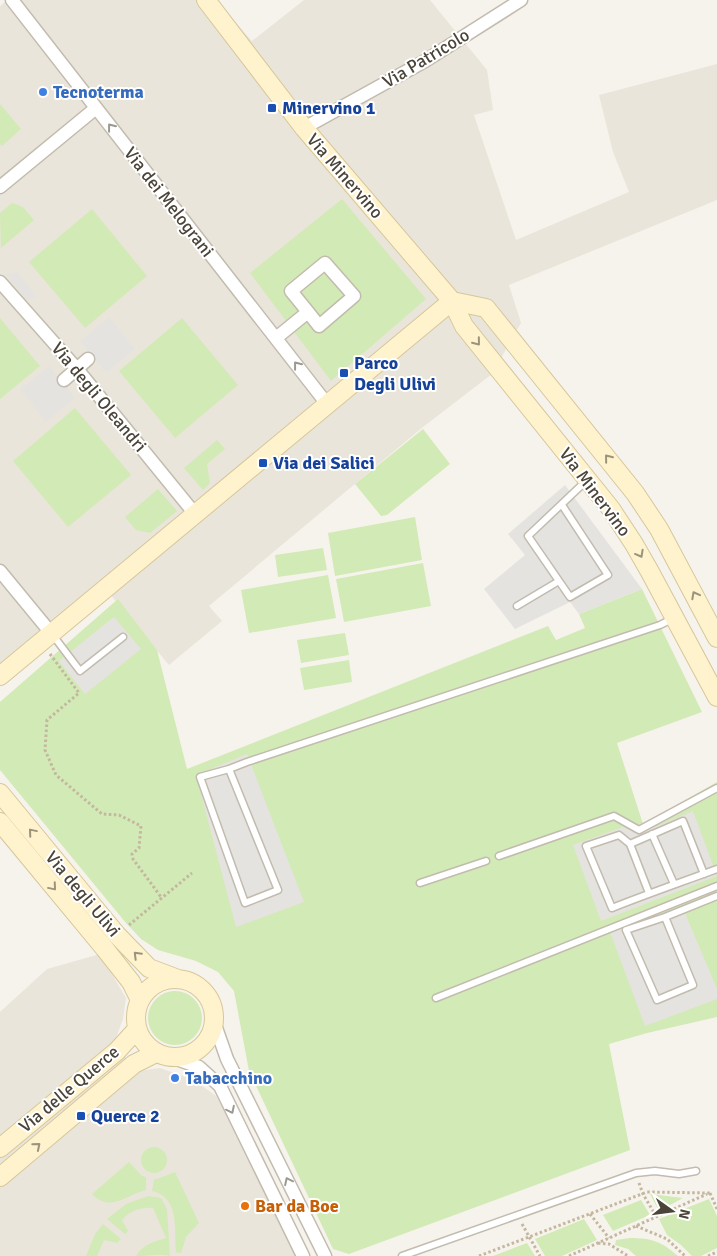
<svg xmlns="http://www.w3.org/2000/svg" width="717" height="1256" viewBox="0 0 717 1256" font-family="Signika,sans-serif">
  <rect width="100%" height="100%" fill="#f6f3ec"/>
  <!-- residential -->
  <path fill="#eae5da" d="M 7,0 L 215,0 L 252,41 L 304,0 L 430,0 L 487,70 L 493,110 L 474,115 L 516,240 L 629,192 L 613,152 L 599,95 L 717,64 L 717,200 L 509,285 L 521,323 L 492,374 L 423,427 L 209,606 L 222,621 L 169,665 L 99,581 L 0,669 L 0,6 Z
    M 100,954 L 126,998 L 123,1019 L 114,1043 L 137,1071 L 160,1068 L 194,1080 L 216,1096 L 254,1165 L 296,1256 L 0,1256 L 0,1012 L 47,969 Z"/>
  <!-- green -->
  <path fill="#d2eab5" d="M 0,104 L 21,129 L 2,146 L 0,144 Z
    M 342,199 L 426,299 L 331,381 L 250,273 Z
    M 12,203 L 23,207 L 34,220 L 1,248 L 0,213 Z
    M 92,209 L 147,276 L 85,328 L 29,262 Z
    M 0,318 L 40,366 L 0,399 Z
    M 182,318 L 238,385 L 175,438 L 119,371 Z
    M 75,408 L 131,475 L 68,527 L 13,461 Z
    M 423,429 L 450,464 L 387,515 L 381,516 L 355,484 Z
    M 217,440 L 225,449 L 207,464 L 210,483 L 203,490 L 184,468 Z
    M 158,489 L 177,511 L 150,533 L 136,530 L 125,517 Z
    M 415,517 L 422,560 L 335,576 L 328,533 Z
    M 323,548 L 327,570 L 278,577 L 275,555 Z
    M 423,563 L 431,606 L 344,622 L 336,579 Z
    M 328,575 L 336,618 L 249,633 L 241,590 Z
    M 642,589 L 702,712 L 617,743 L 643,824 L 717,782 L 717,1017 L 647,1033 L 609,1044 L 630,1150 L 349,1254 L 333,1249 L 249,1071 L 234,991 L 218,972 L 196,961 L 158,950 L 141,939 L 126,923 L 0,770 L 0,702 L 118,599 L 157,650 L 187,769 L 548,626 L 556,640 L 585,628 L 579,614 Z
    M 345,633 L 349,655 L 301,663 L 297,640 Z
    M 349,660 L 352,682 L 304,690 L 300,668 Z
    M148 1018a27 27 0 1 1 54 0a27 27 0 1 1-54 0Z
    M141 1160a13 13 0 1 1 26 0a13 13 0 1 1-26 0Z
    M 129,1162 L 142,1176 L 146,1177 L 146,1190 C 126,1195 110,1213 92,1194 Z
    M 175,1172 L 199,1223 L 186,1237 L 181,1253 L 176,1252 C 174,1230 180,1197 152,1191 L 154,1179 L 157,1179 Z
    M 650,1194 L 683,1198 L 659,1211 Z
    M 148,1196 L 161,1198 L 167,1209 L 170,1256 C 161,1253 147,1256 136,1256 C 143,1244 154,1242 166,1238 L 153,1208 C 141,1207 131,1210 122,1220 L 128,1231 L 125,1234 L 107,1219 L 126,1204 Z
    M 709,1199 L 717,1216 L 717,1248 L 701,1256 L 692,1256 L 681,1245 L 667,1235 L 659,1219 Z
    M 641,1200 L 650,1215 L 613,1231 L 603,1215 Z
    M 584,1219 L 597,1240 L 562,1256 L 545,1256 L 535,1239 Z
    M 103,1224 L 121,1239 L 117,1243 L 104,1240 L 97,1256 L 86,1256 L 95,1234 Z
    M 630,1238 C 652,1238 662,1242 678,1256 L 636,1256 L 628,1249 L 615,1245 L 616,1240 Z
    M 527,1243 L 535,1256 L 493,1256 Z"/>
  <!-- parking -->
  <path fill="#e5e3e0" d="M 18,272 L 37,298 L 26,300 L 5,274 Z
    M 109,317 L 135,349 L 106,373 L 80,341 Z
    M 49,366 L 75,398 L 46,422 L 20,390 Z
    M 565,485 L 642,589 L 579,614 L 570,602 L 515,629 L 484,589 L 525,555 L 508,534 Z
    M 114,617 L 141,649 L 85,694 L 59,661 Z
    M 247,754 L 304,902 L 236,927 L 196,775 Z
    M 693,811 L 717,876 L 601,921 L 573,845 L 623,827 L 638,834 Z
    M 682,906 L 717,989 L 717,999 L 645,1026 L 610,932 Z"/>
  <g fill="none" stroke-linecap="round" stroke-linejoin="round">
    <!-- lane casing -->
    <g stroke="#c2bbae" stroke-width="9">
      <path id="lane" d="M 562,505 L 608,575 L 570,597 L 528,536 L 586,481
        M 517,606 L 559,581
        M 52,634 L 80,671 L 123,637
        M 229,769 L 278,890 L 245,903 L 200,777 L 229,769 L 247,762 L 660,625 L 674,618
        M 652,834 L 674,884
        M 630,844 L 649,893
        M 499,856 L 614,816 L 639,830 L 717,788
        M 704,874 L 683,821 L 630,844 L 619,835 L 586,846 L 612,908 C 647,894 682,882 717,869
        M 420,883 L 486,861
        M 665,917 L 693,985 L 657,1000 L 626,930 L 665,917 L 717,896
        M 436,998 L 717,886
        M 402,1256 L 636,1173 L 655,1171 L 679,1174 L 696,1171"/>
    </g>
    <!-- street casing -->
    <g stroke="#c2bbae" stroke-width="15">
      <path id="street" d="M 12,0 L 327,404
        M 304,128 L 425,61 L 521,0
        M 0,187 L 96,108
        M 0,282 L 77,369 L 195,514
        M 276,338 L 308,312 L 319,326 L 354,296 L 325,263 L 291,291 L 308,312
        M 64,380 L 88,359
        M 0,571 L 51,633
        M 214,1022 L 227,1059 L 325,1256
        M 171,1057 L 199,1067 L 220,1086 L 303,1256"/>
    </g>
    <!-- secondary casing -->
    <g stroke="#d6c79b" stroke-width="20">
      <path id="secondary" d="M 206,0 L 304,128 L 452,301 L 464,326 L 611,509 L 634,544 L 650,572 L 717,697
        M 452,301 L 486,308 L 635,493 L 659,529 L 717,638
        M 0,676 L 452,301
        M 0,793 L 117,935 L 149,968 L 178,979
        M 0,822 L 105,949 L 131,982 L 140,1000
        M136 1018a39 39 0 1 1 78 0a39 39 0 1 1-78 0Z
        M 0,1148 L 117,1051 L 137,1029
        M 0,1177 L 134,1064 L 156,1053"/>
    </g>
    <!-- path -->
    <path stroke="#c4b79f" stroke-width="3" stroke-dasharray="2.5 2.5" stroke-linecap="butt" d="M 50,654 L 79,693 L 47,720 L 45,750 L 56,775 L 102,814 L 119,815 L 141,826 L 139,848 L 132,854 L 133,859 L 161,897
      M 129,925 L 192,873
      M 639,1183 L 643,1194 L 656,1216
      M 710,1193 L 717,1209
      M 590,1214 L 609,1238
      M 522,1224 L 540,1256
      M 636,1226 L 667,1239 L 685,1256
      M 598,1243 L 609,1244 L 628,1256
      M 479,1256 L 647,1192 L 710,1193
      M 569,1256 L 707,1194
      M 708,1256 L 717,1252"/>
    <!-- lane -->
    <use href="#lane" stroke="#fff" stroke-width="6"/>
    <!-- street -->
    <use href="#street" stroke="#fff" stroke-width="12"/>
    <!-- secondary -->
    <use href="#secondary" stroke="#fff3cd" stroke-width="18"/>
  </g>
  <!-- one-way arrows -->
  <defs><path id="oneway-chevron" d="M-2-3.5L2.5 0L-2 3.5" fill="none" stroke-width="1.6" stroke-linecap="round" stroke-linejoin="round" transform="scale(1.25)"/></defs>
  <g stroke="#9c9892">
    <use href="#oneway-chevron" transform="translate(111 127) rotate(-128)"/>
    <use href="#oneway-chevron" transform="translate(297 365) rotate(-128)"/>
    <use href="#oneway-chevron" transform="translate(231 1110) rotate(64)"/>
    <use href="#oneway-chevron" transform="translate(288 1181) rotate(-116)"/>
  </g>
  <g stroke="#9c937c">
    <use href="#oneway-chevron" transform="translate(477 342) rotate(51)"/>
    <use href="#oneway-chevron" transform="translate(608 458) rotate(-129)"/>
    <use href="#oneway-chevron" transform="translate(640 554) rotate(61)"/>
    <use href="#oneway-chevron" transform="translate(695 595) rotate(-118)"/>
    <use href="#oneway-chevron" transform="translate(32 832) rotate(-130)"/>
    <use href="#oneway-chevron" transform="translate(53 887) rotate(50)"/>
    <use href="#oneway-chevron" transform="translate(137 955) rotate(-135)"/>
    <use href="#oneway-chevron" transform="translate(37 1146) rotate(-40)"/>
  </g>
  <!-- markers -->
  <g fill="#3f7fe0" stroke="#fff" stroke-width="2">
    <circle cx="43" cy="92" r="5"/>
    <circle cx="175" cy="1078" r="5"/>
  </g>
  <g fill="#1a4fb4" stroke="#fff" stroke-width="2">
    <rect x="267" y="103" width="10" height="10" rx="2.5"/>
    <rect x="339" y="368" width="10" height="10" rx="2.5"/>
    <rect x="258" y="458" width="10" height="10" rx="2.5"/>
    <rect x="76" y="1111" width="10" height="10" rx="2.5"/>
  </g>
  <circle fill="#e8710a" stroke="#fff" stroke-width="2" cx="245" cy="1206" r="5"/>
  <g text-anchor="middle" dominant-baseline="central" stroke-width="4" stroke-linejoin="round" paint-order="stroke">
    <!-- street labels -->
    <g font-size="18" fill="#4b4439" stroke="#fff">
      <text transform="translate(426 58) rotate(-31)">Via Patricolo</text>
      <text transform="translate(345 176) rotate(49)">Via Minervino</text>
      <text transform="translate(169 202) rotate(52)">Via dei Melograni</text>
      <text transform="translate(99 397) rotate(50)">Via degli Oleandri</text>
      <text transform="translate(595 492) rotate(53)">Via Minervino</text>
      <text transform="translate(83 894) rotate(50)">Via degli Ulivi</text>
      <text transform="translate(69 1089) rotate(-40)">Via delle Querce</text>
    </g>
    <!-- shop labels -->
    <g font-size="18" font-weight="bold" fill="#366cbe" stroke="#fff" text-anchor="start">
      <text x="53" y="92">Tecnoterma</text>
      <text x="185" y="1078">Tabacchino</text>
    </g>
    <!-- transit labels -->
    <g font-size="18" font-weight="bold" fill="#164399" stroke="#fff" text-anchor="start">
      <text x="282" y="108">Minervino 1</text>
      <text x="354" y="363">Parco<tspan x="354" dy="21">Degli Ulivi</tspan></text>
      <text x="273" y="463">Via dei Salici</text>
      <text x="91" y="1116">Querce 2</text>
    </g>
    <!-- food labels -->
    <g font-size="18" font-weight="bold" fill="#c56008" stroke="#fff" text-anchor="start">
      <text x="255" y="1206">Bar da Boe</text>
    </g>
  </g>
  <!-- north arrow -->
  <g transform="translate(672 1211) rotate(104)" stroke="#ffffff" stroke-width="4" paint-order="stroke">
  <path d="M0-4L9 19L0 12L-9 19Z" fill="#4b4439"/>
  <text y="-8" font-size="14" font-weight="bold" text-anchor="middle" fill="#4b4439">N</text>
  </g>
</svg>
